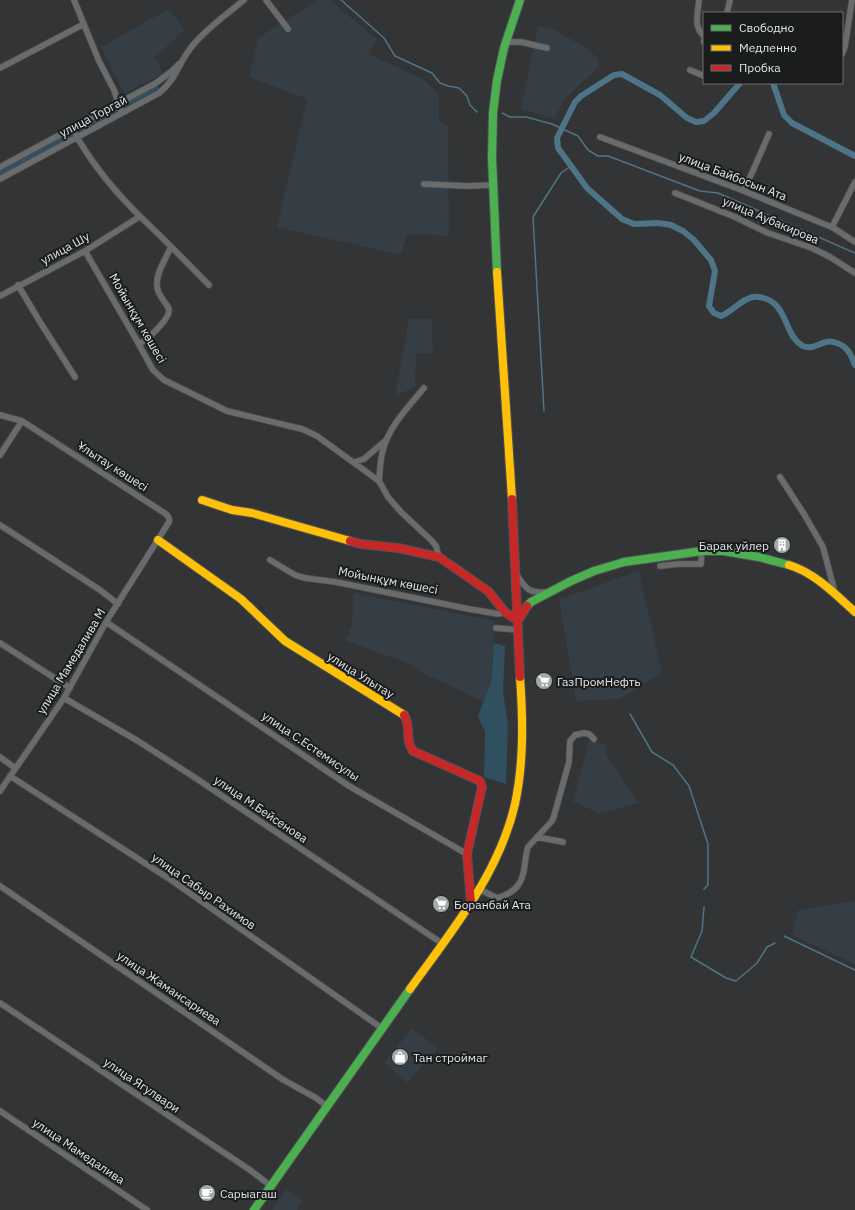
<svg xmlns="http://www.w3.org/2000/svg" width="855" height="1210" viewBox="0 0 855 1210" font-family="'IBM Plex Sans',sans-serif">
  <rect width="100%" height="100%" fill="#323436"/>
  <!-- built -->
  <path fill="#343e44" d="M 317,0 L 330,0 L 377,39 L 369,54 L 423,79 L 439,94 L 439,122 L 448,125 L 449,236 L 407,234 L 401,255 L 277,227 L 307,99 L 249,77 L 258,38 Z
    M 169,9 L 185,30 L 155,57 L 163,74 L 124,93 L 101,47 Z
    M 538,26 L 555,30 L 588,49 L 598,59 L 599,67 L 566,98 L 554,119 L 521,109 Z
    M 409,319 L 432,319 L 433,353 L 416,354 L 415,387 L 395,396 Z
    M 639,571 L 662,673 L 619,699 L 576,701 L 559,599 Z
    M 353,593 L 495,621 L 491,682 L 484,702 L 423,673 L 407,663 L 346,641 L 352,624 Z
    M 589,741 L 606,744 L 606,754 L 639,803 L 600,814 L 573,801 Z
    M 855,901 L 855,964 L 792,935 L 798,910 Z
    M 412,1028 L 438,1048 L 407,1083 L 384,1063 Z
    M 287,1189 L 303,1201 L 297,1210 L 272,1210 Z"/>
  <!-- green -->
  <path fill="#31505f" d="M 156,86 L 159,88 L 157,90 L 125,107 L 123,104 Z
    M 117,107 L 118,111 L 80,133 L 78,128 Z
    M 70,132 L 73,137 L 0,175 L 0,169 Z
    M 494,643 L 505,646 L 503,692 L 508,725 L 506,784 L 484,777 L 485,732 L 478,716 L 491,682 Z"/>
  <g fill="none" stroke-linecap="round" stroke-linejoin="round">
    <!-- stream -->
    <path stroke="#4e7487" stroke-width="1.5" d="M 341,0 L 384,38 L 395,56 L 432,73 L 440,83 L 448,86 L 459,88 L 467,96 L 470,105 L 477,112
      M 502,113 L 510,117 L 526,117 L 552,124 L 578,136 L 588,150 L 598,156 L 608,156 L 700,191 L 718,193 L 855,253
      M 544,411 L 533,217 L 561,173 L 571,166
      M 630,714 L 652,752 L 673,765 L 689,786 L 708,844 L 708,885 L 704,889
      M 704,907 L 702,931 L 691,957 L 726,978 L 736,981 L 757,963 L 767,947 L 775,943
      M 784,936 L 855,970"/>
    <!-- canal -->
    <path stroke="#4e7487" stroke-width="6" d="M 740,83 L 714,113 L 704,121 L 696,122 L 687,118 L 660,95 L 622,74 L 614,75 L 581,96 L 575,102 L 557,138 L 558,148 L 587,188 L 622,219 L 634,224 L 658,223 L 671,225 L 683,231 L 693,239 L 711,260 L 715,271 L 709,306 L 714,313 L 721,316 C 734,311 744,295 759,297 C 789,301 783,336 803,346 C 812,350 818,344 826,342 C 833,340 844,345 848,351 C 851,354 853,361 855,365
      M 773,83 L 784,115 L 792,123 L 855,156"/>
    <!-- street casing -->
    <g stroke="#4f5152" stroke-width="7">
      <path id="street" d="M 74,0 L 99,61 L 114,90 L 122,113
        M 266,0 L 288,29
        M 699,0 C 698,13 693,27 704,36
        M 727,13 L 730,0
        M 506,42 L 521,42 L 547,48
        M 704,42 L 704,40
        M 842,54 L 845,46 L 852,0
        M 0,68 L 84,24
        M 690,70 L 704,76
        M 72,128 C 92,166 119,197 150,226 C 170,245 189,265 209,285
        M 600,137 L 744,191 L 824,224 L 832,227 L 855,242
        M 0,167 L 156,83 L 172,71 L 179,64
        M 0,179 L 159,93 C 177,79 179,61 193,45 C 207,28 227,14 244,0
        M 424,184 L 467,186 L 493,185
        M 744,191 L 769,134
        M 675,193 L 735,217 L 768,233 L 812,248 L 830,257 L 855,273
        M 832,227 L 855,182
        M 85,251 L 136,339 L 153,370 L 164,380 L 227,411 L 302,429 L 317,436 L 379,481 L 388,497 L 401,512 L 432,541 L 436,546 L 439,557
        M 18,285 L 40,322 L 75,377
        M 0,296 L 85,251 L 139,217
        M 139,344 C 147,340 170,319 169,310 C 168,303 157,297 157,285 C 156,273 166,258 171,247
        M 0,415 L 22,421 L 166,514 C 169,517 170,519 169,522 L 106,622 L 64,698 L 0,791
        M 0,455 L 22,421
        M 355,462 L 364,459 L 385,441
        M 780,477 L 804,514 L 823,547 L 835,593
        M 379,481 C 380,470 380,460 383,450 C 389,426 409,406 424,388
        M 0,525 L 100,590 L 118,604
        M 270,560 L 295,575 L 305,578 L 336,582 L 469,609 L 499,614 L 505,612
        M 660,566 L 678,564 L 701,564 L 702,551
        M 517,575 C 527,591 530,593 548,592
        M 106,622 L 349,786 L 467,854
        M 496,628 L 518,630
        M 0,643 L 70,688
        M 64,698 L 138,741 L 194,777 L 443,944
        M 0,757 L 15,768
        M 10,776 L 171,880 L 383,1029
        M 537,837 L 563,842
        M 0,886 L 282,1079 L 316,1098 L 327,1106
        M 479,889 L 497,898 C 517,892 523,883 525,863 C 526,857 526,852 528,847 L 552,821 L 554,816 L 569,762 L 570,741 L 575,735 L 584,733 L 589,734 L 594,739
        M 0,1003 L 250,1170 L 271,1186
        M 0,1111 L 147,1210"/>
    </g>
    <!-- fast casing -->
    <g stroke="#4f5152" stroke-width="10">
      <path id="fast" d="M 497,272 L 492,158 L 493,113 L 497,80 L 504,48 L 520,0
        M 527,606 L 531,602 L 571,581 L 594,571 L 624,562 L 702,551 L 723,551 L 759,557 L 789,565
        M 254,1210 L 410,989"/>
    </g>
    <!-- slow casing -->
    <g stroke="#4f5152" stroke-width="10">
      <path id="slow" d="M 497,272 L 512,499
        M 202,500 L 232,510 L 252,513 L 350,541
        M 158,540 L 241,599 L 285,641 L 404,715
        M 789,565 C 815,573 835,594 855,612
        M 410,989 C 451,932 499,874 515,804 C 524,762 523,719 520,677"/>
    </g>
    <!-- jam casing -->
    <g stroke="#4f5152" stroke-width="10">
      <path id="jam" d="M 512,499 L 520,677
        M 350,541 L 361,544 L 398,548 L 439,557 L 488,591 L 505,612 L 518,621 L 527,606
        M 404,715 C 412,727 404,739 413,751 L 480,781 L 482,787 L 467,854 L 471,903"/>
    </g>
    <!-- street -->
    <use href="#street" stroke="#6a6b6c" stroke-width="5.5"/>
    <!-- fast -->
    <use href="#fast" stroke="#4caf50" stroke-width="8"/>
    <!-- slow -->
    <use href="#slow" stroke="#ffc107" stroke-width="8"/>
    <!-- jam -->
    <use href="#jam" stroke="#c62828" stroke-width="8"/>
  </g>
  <!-- icons -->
  <defs>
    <g id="building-disc" transform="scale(0.9)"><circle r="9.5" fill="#a5a8a9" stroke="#1a1c1d"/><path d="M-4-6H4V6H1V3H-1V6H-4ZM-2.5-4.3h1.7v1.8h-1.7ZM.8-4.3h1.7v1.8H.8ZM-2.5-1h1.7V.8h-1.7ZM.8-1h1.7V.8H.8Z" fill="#fff"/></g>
    <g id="supermarket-disc" transform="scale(0.9)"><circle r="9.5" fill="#a5a8a9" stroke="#1a1c1d"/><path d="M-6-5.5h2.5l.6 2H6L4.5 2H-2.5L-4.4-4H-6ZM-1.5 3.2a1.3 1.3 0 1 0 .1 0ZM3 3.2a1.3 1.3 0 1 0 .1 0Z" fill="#fff"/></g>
    <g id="shop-disc" transform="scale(0.9)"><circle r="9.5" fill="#a5a8a9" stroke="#1a1c1d"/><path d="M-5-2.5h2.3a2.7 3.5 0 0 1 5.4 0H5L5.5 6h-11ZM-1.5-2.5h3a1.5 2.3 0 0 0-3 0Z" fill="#fff"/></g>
    <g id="cafe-disc" transform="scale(0.9)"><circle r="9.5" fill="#a5a8a9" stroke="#1a1c1d"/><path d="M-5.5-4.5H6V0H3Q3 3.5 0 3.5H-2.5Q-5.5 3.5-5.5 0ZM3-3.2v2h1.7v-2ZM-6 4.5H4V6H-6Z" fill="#fff"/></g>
  </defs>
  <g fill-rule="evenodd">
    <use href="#building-disc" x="782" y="545"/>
    <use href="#supermarket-disc" x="544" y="681"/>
    <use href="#supermarket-disc" x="441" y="904"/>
    <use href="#shop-disc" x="400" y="1057"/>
    <use href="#cafe-disc" x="207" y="1193"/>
  </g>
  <g text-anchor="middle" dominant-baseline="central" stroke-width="4" stroke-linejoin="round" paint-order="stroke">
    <!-- street labels -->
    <g font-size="12" fill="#e3e6e7" stroke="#1a1c1d">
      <text transform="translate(93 116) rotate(-28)">улица Торгай</text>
      <text transform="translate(733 176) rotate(21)">улица Байбосын Ата</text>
      <text transform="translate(771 220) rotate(23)">улица Аубакирова</text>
      <text transform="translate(65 248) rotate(-29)">улица Шу</text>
      <text transform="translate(138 318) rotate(60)">Мойынқұм көшесі</text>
      <text transform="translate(113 466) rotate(33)">Ұлытау көшесі</text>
      <text transform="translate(388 580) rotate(11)">Мойынқұм көшесі</text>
      <text transform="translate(71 661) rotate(-59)">улица Мамедалива М</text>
      <text transform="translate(361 675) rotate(32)">улица Улытау</text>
      <text transform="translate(311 746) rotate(34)">улица С.Естемисулы</text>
      <text transform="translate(261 809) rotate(34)">улица М.Бейсенова</text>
      <text transform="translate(204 891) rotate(35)">улица Сабыр Рахимов</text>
      <text transform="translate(169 988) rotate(34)">улица Жамансариева</text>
      <text transform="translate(142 1085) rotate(34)">улица Ягулвари</text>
      <text transform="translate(79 1151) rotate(34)">улица Мамедалива</text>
    </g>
    <!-- poi labels -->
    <g font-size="12" fill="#e3e6e7" stroke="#1a1c1d" text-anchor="start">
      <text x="769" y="545" text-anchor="end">Барак уйлер</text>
      <text x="557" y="681">ГазПромНефть</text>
      <text x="454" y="904">Боранбай Ата</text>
      <text x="413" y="1057">Тан строймаг</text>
      <text x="220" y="1193">Сарыагаш</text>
    </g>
  </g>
  <!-- legend -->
  <rect x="703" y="12" width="140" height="72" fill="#1a1c1d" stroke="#6a6d6e"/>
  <rect x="711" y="25" width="20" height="6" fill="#4caf50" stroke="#6a6d6e"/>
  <text x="739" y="32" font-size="12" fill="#e3e6e7">Свободно</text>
  <rect x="711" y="45" width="20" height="6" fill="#ffc107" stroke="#6a6d6e"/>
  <text x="739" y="52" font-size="12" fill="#e3e6e7">Медленно</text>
  <rect x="711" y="65" width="20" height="6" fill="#c62828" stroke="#6a6d6e"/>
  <text x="739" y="72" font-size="12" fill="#e3e6e7">Пробка</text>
</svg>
